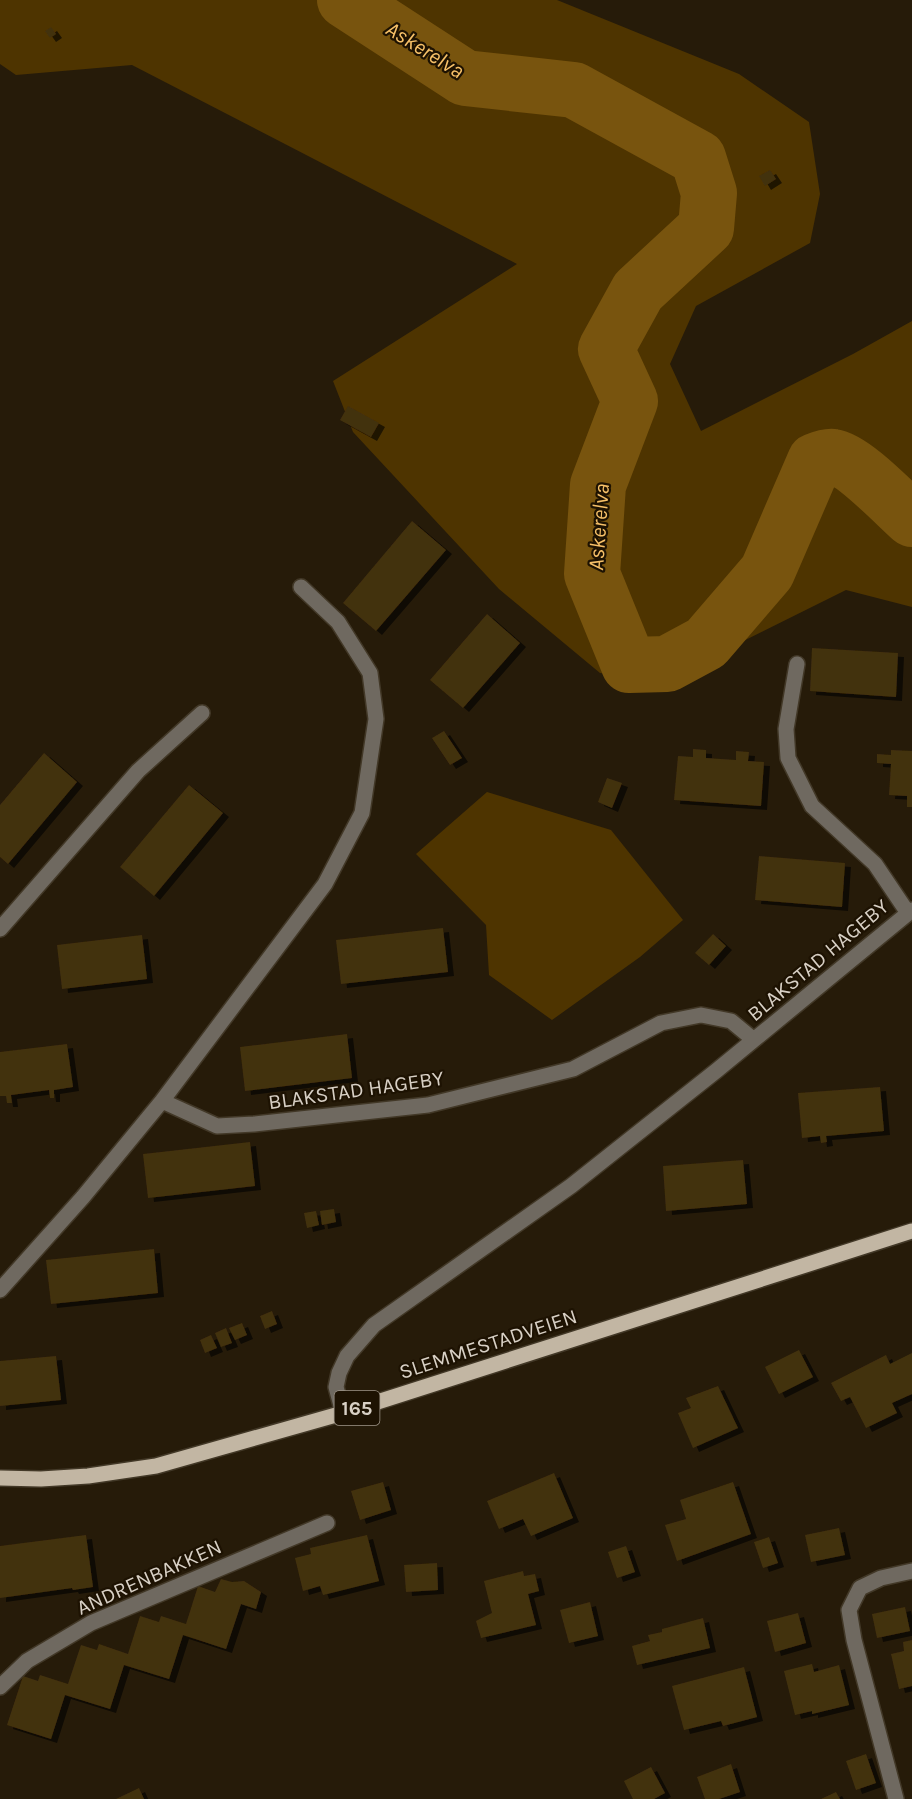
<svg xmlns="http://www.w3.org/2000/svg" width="912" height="1799" viewBox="0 0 912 1799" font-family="Karla,sans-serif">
  <defs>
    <filter id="shadow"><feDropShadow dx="6" dy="4" stdDeviation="0" flood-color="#0009"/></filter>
  </defs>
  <rect width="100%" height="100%" fill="#261b09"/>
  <!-- green -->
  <path fill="#4e3400" d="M 0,0 L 557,0 L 739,74 L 809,122 L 820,194 L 810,243 L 696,306 L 670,364 L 701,431 L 853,354 L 912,321 L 912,607 L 846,590 L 663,681 L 600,673 L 499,589 L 353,432 L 333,381 L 517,264 L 132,65 L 16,75 L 0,64 Z
    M 487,792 L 611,830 L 683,920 L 640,957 L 552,1020 L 489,975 L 486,925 L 416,854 Z"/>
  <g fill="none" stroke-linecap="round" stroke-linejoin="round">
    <!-- river -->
    <path stroke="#78540e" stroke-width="56" d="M 345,0 L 465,78 L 574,90 L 698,158 L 709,193 L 706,228 L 638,291 L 606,349 L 630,401 L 598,485 L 592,574 L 629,665 L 667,664 L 706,643 L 767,572 L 815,461 C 820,459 828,456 833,457 C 854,460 895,504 912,519"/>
  </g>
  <!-- building -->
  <path fill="#43300e" filter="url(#shadow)" d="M 51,27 L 56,34 L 50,38 L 45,31 Z
    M 770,170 L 776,179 L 765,186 L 759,176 Z
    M 348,406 L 379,423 L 371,437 L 340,420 Z
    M 412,521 L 446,550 L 376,631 L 343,603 Z
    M 487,614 L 520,643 L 463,708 L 430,680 Z
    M 812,648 L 898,653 L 896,697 L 810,691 Z
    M 444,731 L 462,758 L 450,765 L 432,738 Z
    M 693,749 L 706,750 L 706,758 L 736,760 L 736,751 L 749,752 L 748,761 L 764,762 L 761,806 L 674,800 L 678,756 L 693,757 Z
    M 891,750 L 912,751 L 912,807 L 907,807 L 907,796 L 889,795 L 891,764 L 877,763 L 877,754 L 891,755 Z
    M 44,753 L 77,782 L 8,864 L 0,857 L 0,805 Z
    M 607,778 L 622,783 L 612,808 L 598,802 Z
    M 189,785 L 223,813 L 154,896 L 120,867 Z
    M 759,856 L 845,863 L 842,907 L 755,900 Z
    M 443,928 L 448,972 L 341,984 L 336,940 Z
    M 713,934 L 726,946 L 709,965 L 695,953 Z
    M 142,935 L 147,979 L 62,989 L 57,945 Z
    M 347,1034 L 352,1078 L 245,1091 L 240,1047 Z
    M 67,1044 L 73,1087 L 54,1090 L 54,1098 L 50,1098 L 49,1090 L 11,1095 L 12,1103 L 7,1103 L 6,1096 L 0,1096 L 0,1052 Z
    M 880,1087 L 884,1131 L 826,1136 L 827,1142 L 821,1143 L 820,1136 L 802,1138 L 798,1093 Z
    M 250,1142 L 255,1186 L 148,1198 L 143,1154 Z
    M 743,1160 L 747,1204 L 666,1211 L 663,1166 Z
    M 334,1209 L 336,1222 L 322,1225 L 320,1211 Z
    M 316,1211 L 319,1225 L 307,1228 L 304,1213 Z
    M 154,1249 L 158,1293 L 51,1304 L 46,1260 Z
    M 272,1311 L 277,1324 L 265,1329 L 260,1316 Z
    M 242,1323 L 247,1335 L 235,1340 L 229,1328 Z
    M 226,1328 L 232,1343 L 221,1347 L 215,1333 Z
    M 211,1335 L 217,1348 L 205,1353 L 200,1340 Z
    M 799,1350 L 813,1377 L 779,1394 L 765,1367 Z
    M 912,1353 L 912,1394 L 892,1403 L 897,1413 L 866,1428 L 850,1397 L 841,1401 L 831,1383 L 886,1355 L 890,1364 Z
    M 56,1356 L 61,1400 L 0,1406 L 0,1361 Z
    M 718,1386 L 738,1428 L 693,1448 L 678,1413 L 691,1408 L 686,1398 Z
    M 554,1473 L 573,1518 L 531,1536 L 523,1519 L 499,1529 L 487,1501 Z
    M 383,1482 L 391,1510 L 360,1520 L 351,1491 Z
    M 733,1482 L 751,1534 L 677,1561 L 665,1525 L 686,1519 L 680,1500 Z
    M 839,1528 L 845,1555 L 811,1562 L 805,1535 Z
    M 86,1535 L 93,1587 L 73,1590 L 72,1588 L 0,1598 L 0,1546 Z
    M 367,1535 L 379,1581 L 323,1595 L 320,1586 L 303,1591 L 295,1558 L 311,1554 L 310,1548 Z
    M 769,1537 L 778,1563 L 763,1568 L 754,1542 Z
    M 626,1546 L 635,1572 L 617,1578 L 608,1552 Z
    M 437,1563 L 438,1590 L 406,1592 L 404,1565 Z
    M 523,1571 L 524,1576 L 535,1574 L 539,1591 L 528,1594 L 536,1625 L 481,1638 L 476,1621 L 492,1613 L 484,1581 Z
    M 221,1579 L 232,1582 L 244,1581 L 261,1592 L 256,1609 L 241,1604 L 226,1649 L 183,1635 L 169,1679 L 124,1665 L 110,1709 L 65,1695 L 51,1739 L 7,1725 L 23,1676 L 38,1681 L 40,1675 L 68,1684 L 81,1645 L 97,1650 L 99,1644 L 128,1654 L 140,1616 L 159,1622 L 161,1616 L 186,1624 L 198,1586 L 215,1592 Z
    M 590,1602 L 598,1636 L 569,1643 L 560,1610 Z
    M 905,1607 L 910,1631 L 877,1638 L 872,1614 Z
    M 798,1613 L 806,1643 L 775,1652 L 767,1621 Z
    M 703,1618 L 710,1648 L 637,1665 L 632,1646 L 650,1641 L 648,1635 L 662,1632 L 662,1629 Z
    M 912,1640 L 912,1686 L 899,1689 L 891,1654 L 904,1651 L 903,1642 Z
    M 812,1664 L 814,1672 L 839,1665 L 849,1705 L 812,1714 L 812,1711 L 795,1715 L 784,1671 Z
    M 744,1667 L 757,1717 L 723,1726 L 721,1721 L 684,1730 L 672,1686 Z
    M 866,1754 L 876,1783 L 856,1790 L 846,1761 Z
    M 731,1764 L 740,1792 L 719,1799 L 705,1799 L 697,1777 Z
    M 651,1767 L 665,1793 L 654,1799 L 633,1799 L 624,1781 Z
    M 139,1788 L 144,1799 L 116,1799 Z
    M 836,1792 L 840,1799 L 821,1799 Z"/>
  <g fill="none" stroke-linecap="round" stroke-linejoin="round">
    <!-- minor casing -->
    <g stroke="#423827" stroke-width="18">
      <path id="minor" d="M 797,664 L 786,729 L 788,758 L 812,806 L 875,864 L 908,913
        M 0,929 L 138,771 L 202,713
        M 162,1101 L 217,1126 L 254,1124 L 428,1105 L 573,1069 L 661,1023 L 701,1015 L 731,1021 L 754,1040
        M 0,1290 L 83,1197 L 162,1101 L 325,884 L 362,813 L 376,719 L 370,673 L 338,622 L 301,587
        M 343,1413 L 336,1387 L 339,1373 L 347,1356 L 374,1325 L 571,1186 L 716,1071 L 912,910
        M 0,1687 L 27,1661 L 91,1623 L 327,1523
        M 896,1799 L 854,1640 L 849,1610 L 860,1588 L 881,1578 L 912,1571"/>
    </g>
    <!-- major casing -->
    <g stroke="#423827" stroke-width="18">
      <path id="major" d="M 0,1478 L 41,1479 L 88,1476 L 156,1466 L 343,1413 L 912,1231"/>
    </g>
    <!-- minor -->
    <use href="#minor" stroke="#6f6960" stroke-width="15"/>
    <!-- major -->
    <use href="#major" stroke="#c2b6a3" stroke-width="15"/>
  </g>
  <g text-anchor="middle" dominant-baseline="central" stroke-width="4.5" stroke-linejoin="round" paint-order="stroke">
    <!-- shield labels -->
    <rect fill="#1d1202" stroke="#a0978a" stroke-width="1.5" x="334.5" y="1391" width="45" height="34" rx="4.5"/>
    <g font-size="20" font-weight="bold" fill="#d8d0c5">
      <text x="357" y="1408">165</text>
    </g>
    <!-- street labels -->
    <g font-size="21" fill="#d8d0c5" stroke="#1d1202">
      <text transform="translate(818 960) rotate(-40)">BLAKSTAD HAGEBY</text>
      <text transform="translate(356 1090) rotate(-8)">BLAKSTAD HAGEBY</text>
      <text transform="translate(488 1344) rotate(-18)">SLEMMESTADVEIEN</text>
      <text transform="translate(149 1577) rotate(-24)">ANDRENBAKKEN</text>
    </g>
    <!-- water labels -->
    <g font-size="22" font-style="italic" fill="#f6c068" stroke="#1d1202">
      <text transform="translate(425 50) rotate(32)">Askerelva</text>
      <text transform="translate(599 527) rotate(-86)">Askerelva</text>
    </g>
  </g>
</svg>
